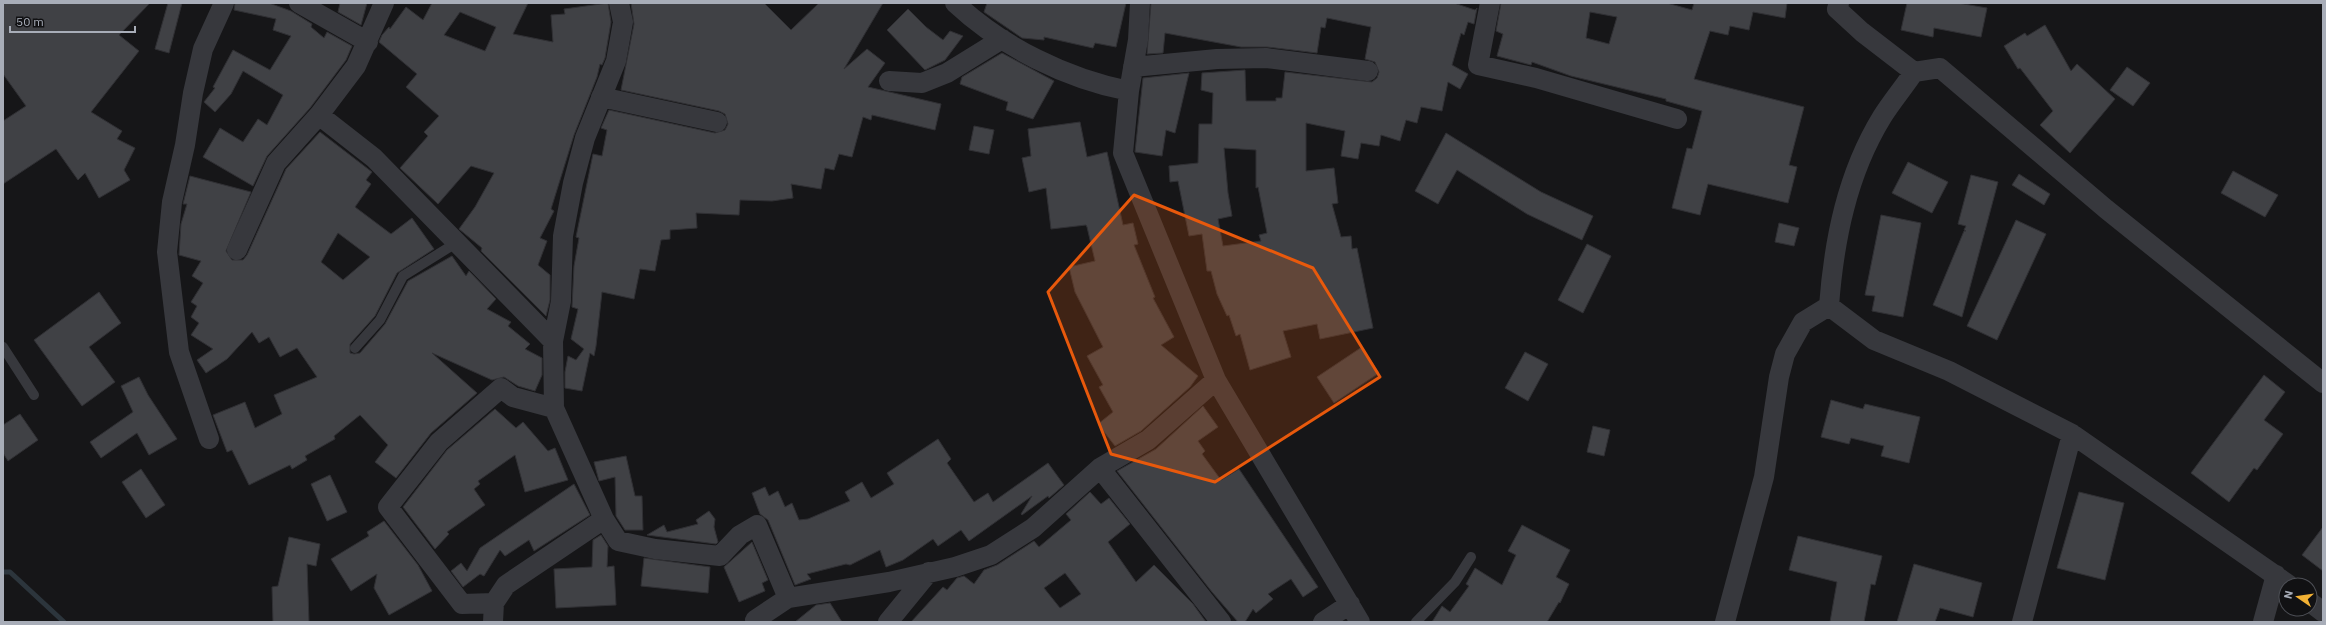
<svg xmlns="http://www.w3.org/2000/svg" width="2326" height="625" viewBox="0 0 2326 625" font-family="'IBM Plex Sans',sans-serif">
  <rect width="100%" height="100%" fill="#161618"/>
  <g fill="none" stroke-linecap="round" stroke-linejoin="round">
    <!-- stream -->
    <path stroke="#2c353c" stroke-width="5" d="M 3,572 L 10,572 L 64,622"/>
  </g>
  <!-- building -->
  <path fill="#404145" stroke="#303034" fill-rule="evenodd" d="M 3,3 L 150,3 L 119,35 L 139,51 L 91,112 L 122,131 L 117,139 L 135,148 L 124,170 L 130,180 L 99,198 L 85,173 L 78,180 L 56,149 L 3,184 L 3,121 L 26,106 L 3,74 Z
    M 168,3 L 182,3 L 169,53 L 155,49 Z
    M 235,3 L 269,3 L 291,11 L 312,24 L 311,27 L 324,38 L 327,32 L 352,46 L 346,60 L 310,108 L 267,156 L 253,186 L 203,157 L 220,128 L 243,142 L 258,119 L 267,125 L 283,95 L 243,71 L 231,94 L 215,112 L 204,102 L 215,88 L 213,87 L 233,50 L 270,70 L 291,36 L 273,30 L 276,19 L 234,10 Z
    M 340,3 L 367,3 L 361,25 L 338,12 Z
    M 432,3 L 528,3 L 513,34 L 553,42 L 551,15 L 565,14 L 564,9 L 608,3 L 611,22 L 605,58 L 602,65 L 600,64 L 597,77 L 574,135 L 551,209 L 554,211 L 540,238 L 547,241 L 538,265 L 550,275 L 550,300 L 546,316 L 481,251 L 482,248 L 459,229 L 475,207 L 494,173 L 471,166 L 438,204 L 400,168 L 428,136 L 424,132 L 439,116 L 406,87 L 417,74 L 379,42 L 382,35 L 389,27 L 390,29 L 406,7 L 423,20 ZM 460,12 L 496,27 L 485,51 L 444,35 Z
    M 631,3 L 764,3 L 791,30 L 819,3 L 883,3 L 844,69 L 867,49 L 885,63 L 868,87 L 941,104 L 935,130 L 872,115 L 871,120 L 863,117 L 852,157 L 839,154 L 834,170 L 825,168 L 821,189 L 791,184 L 793,198 L 772,201 L 740,200 L 739,215 L 696,213 L 697,228 L 670,230 L 670,239 L 661,240 L 655,271 L 640,269 L 634,299 L 602,292 L 596,346 L 594,356 L 590,353 L 582,391 L 565,388 L 565,372 L 568,356 L 576,360 L 584,349 L 571,339 L 578,309 L 572,307 L 574,266 L 579,238 L 576,237 L 593,154 L 602,156 L 607,130 L 601,128 L 609,110 L 715,133 L 725,130 L 728,124 L 725,114 L 719,111 L 621,90 L 634,24 Z
    M 987,3 L 1126,3 L 1116,47 L 1095,43 L 1093,48 L 1044,37 L 1044,40 L 1022,38 L 984,12 Z
    M 1151,3 L 1454,3 L 1475,10 L 1477,8 L 1474,24 L 1468,22 L 1464,35 L 1461,33 L 1452,65 L 1468,74 L 1460,89 L 1448,82 L 1442,111 L 1421,107 L 1417,123 L 1406,120 L 1400,141 L 1381,135 L 1379,146 L 1361,143 L 1358,159 L 1341,156 L 1345,131 L 1306,123 L 1306,171 L 1334,168 L 1338,203 L 1332,204 L 1341,237 L 1351,236 L 1352,249 L 1357,248 L 1373,328 L 1320,339 L 1317,324 L 1283,331 L 1291,357 L 1250,370 L 1240,334 L 1236,336 L 1229,315 L 1227,316 L 1217,294 L 1211,271 L 1207,271 L 1202,234 L 1189,236 L 1178,181 L 1170,182 L 1169,166 L 1198,163 L 1199,124 L 1212,124 L 1213,93 L 1201,90 L 1202,73 L 1245,70 L 1246,101 L 1276,101 L 1276,98 L 1282,98 L 1285,72 L 1372,82 L 1377,78 L 1379,72 L 1375,62 L 1365,59 L 1371,27 L 1327,18 L 1325,28 L 1321,27 L 1317,53 L 1267,47 L 1241,47 L 1165,33 L 1163,53 L 1147,54 ZM 1224,148 L 1256,150 L 1256,188 L 1258,187 L 1267,233 L 1259,235 L 1261,241 L 1223,246 L 1218,219 L 1232,216 L 1228,193 Z
    M 1501,3 L 1667,3 L 1692,10 L 1694,3 L 1787,3 L 1785,18 L 1753,12 L 1749,30 L 1730,26 L 1728,35 L 1710,31 L 1694,79 L 1804,107 L 1789,165 L 1797,167 L 1788,203 L 1708,184 L 1700,215 L 1672,208 L 1687,148 L 1692,149 L 1702,111 L 1666,101 L 1666,99 L 1571,76 L 1532,62 L 1531,65 L 1497,56 L 1503,34 L 1496,31 ZM 1590,12 L 1617,17 L 1609,44 L 1586,38 Z
    M 1907,3 L 1958,3 L 1987,8 L 1981,37 L 1934,28 L 1933,37 L 1901,30 Z
    M 908,9 L 926,27 L 943,40 L 950,31 L 963,36 L 945,60 L 925,70 L 887,30 Z
    M 2045,25 L 2071,71 L 2077,64 L 2115,99 L 2070,153 L 2040,125 L 2053,111 L 2020,68 L 2018,69 L 2004,46 L 2025,33 L 2027,36 Z
    M 1002,53 L 1054,81 L 1033,119 L 1006,110 L 1008,102 L 960,84 L 962,77 Z
    M 2127,67 L 2150,83 L 2133,106 L 2110,90 Z
    M 1189,73 L 1175,133 L 1166,130 L 1162,156 L 1135,152 L 1143,78 Z
    M 1080,122 L 1087,157 L 1107,152 L 1123,225 L 1133,223 L 1138,244 L 1134,245 L 1155,297 L 1153,298 L 1174,337 L 1161,345 L 1198,376 L 1190,387 L 1141,431 L 1115,446 L 1098,424 L 1113,412 L 1099,387 L 1103,385 L 1087,356 L 1103,347 L 1075,292 L 1069,267 L 1095,261 L 1087,227 L 1086,225 L 1051,229 L 1046,188 L 1029,192 L 1022,158 L 1031,156 L 1028,129 Z
    M 974,126 L 994,130 L 989,154 L 969,150 Z
    M 320,132 L 372,172 L 366,180 L 371,184 L 355,207 L 391,234 L 412,218 L 434,249 L 397,273 L 375,316 L 350,344 L 350,353 L 354,354 L 360,353 L 385,324 L 408,281 L 452,256 L 466,276 L 469,271 L 496,299 L 487,309 L 511,322 L 508,326 L 530,344 L 525,349 L 542,358 L 542,375 L 535,391 L 518,386 L 504,377 L 492,380 L 432,353 L 477,393 L 431,433 L 396,478 L 375,462 L 388,445 L 360,415 L 334,436 L 335,439 L 305,456 L 307,460 L 292,469 L 290,465 L 249,485 L 232,450 L 227,452 L 213,415 L 245,402 L 255,428 L 282,414 L 274,395 L 317,377 L 297,348 L 280,357 L 269,337 L 259,343 L 252,332 L 227,359 L 206,373 L 197,360 L 213,349 L 191,335 L 199,323 L 191,317 L 197,306 L 191,302 L 203,283 L 192,276 L 201,261 L 179,255 L 181,224 L 187,204 L 183,204 L 190,176 L 251,192 L 226,251 L 232,260 L 243,260 L 247,255 L 286,169 ZM 338,233 L 370,257 L 343,280 L 321,262 Z
    M 1446,133 L 1541,192 L 1593,216 L 1582,240 L 1527,214 L 1457,170 L 1438,204 L 1415,191 Z
    M 1908,162 L 1948,182 L 1932,213 L 1892,193 Z
    M 2233,171 L 2278,195 L 2265,217 L 2221,193 Z
    M 2019,174 L 2050,194 L 2044,205 L 2012,185 Z
    M 1971,175 L 1998,182 L 1962,317 L 1933,305 L 1964,231 L 1966,231 L 1964,230 L 1966,226 L 1958,224 Z
    M 1881,215 L 1921,223 L 1903,317 L 1872,311 L 1875,296 L 1865,295 Z
    M 2016,220 L 2046,234 L 1997,340 L 1967,326 Z
    M 1779,223 L 1799,228 L 1794,246 L 1775,242 Z
    M 1587,244 L 1611,256 L 1583,313 L 1558,300 Z
    M 99,292 L 121,323 L 89,347 L 115,382 L 82,406 L 34,340 Z
    M 1362,347 L 1379,373 L 1334,403 L 1317,377 Z
    M 1525,352 L 1548,364 L 1528,401 L 1505,388 Z
    M 2264,375 L 2285,392 L 2264,420 L 2283,434 L 2257,470 L 2254,468 L 2229,502 L 2191,473 Z
    M 139,377 L 148,395 L 177,439 L 149,455 L 137,433 L 101,458 L 90,442 L 133,412 L 121,386 Z
    M 1831,400 L 1863,409 L 1865,404 L 1920,417 L 1909,463 L 1881,456 L 1884,446 L 1851,438 L 1849,444 L 1821,437 Z
    M 1203,406 L 1218,427 L 1198,441 L 1205,451 L 1202,454 L 1221,480 L 1239,469 L 1318,587 L 1303,597 L 1291,579 L 1268,594 L 1273,599 L 1256,613 L 1253,609 L 1245,622 L 1238,622 L 1212,592 L 1117,471 L 1156,449 Z
    M 495,409 L 516,428 L 523,422 L 548,451 L 555,448 L 568,480 L 525,492 L 515,455 L 478,481 L 480,484 L 474,489 L 485,505 L 447,532 L 449,534 L 435,549 L 403,507 L 447,450 Z
    M 20,414 L 38,440 L 8,461 L 3,453 L 3,425 Z
    M 1593,426 L 1610,430 L 1604,456 L 1587,452 Z
    M 938,439 L 951,459 L 947,463 L 974,502 L 988,493 L 993,502 L 1048,463 L 1064,485 L 1049,498 L 1048,496 L 1022,515 L 1021,514 L 1032,496 L 969,541 L 961,530 L 938,546 L 933,539 L 903,560 L 886,567 L 880,550 L 850,565 L 846,564 L 807,574 L 811,579 L 795,585 L 768,520 L 760,514 L 752,493 L 765,487 L 769,496 L 778,491 L 785,507 L 792,503 L 799,520 L 808,519 L 850,501 L 845,492 L 862,482 L 871,498 L 894,484 L 887,473 Z
    M 626,456 L 635,496 L 642,496 L 643,530 L 625,530 L 616,516 L 615,477 L 599,481 L 594,462 Z
    M 141,469 L 165,505 L 146,518 L 122,482 Z
    M 330,475 L 347,512 L 327,521 L 311,484 Z
    M 574,484 L 590,515 L 534,551 L 529,540 L 505,556 L 500,550 L 484,576 L 480,574 L 463,587 L 451,571 L 461,563 L 467,571 L 480,548 Z
    M 1090,492 L 1101,504 L 1109,498 L 1130,524 L 1108,542 L 1136,582 L 1154,565 L 1193,604 L 1206,622 L 911,622 L 943,587 L 947,590 L 957,578 L 964,576 L 974,584 L 984,570 L 997,565 L 1034,541 L 1039,547 L 1071,520 L 1066,514 ZM 1065,573 L 1081,594 L 1060,608 L 1044,588 Z
    M 2079,492 L 2124,503 L 2105,580 L 2057,568 Z
    M 709,511 L 715,519 L 714,527 L 718,542 L 716,544 L 647,535 L 664,525 L 667,532 L 698,524 L 696,520 Z
    M 384,521 L 418,565 L 432,591 L 389,615 L 374,588 L 377,574 L 351,591 L 331,559 L 369,536 L 367,532 Z
    M 1522,525 L 1570,550 L 1556,577 L 1569,584 L 1560,603 L 1559,602 L 1547,622 L 1432,622 L 1442,606 L 1450,612 L 1469,586 L 1466,584 L 1475,568 L 1502,585 L 1516,555 L 1508,551 Z
    M 2323,527 L 2323,571 L 2302,555 Z
    M 601,535 L 608,546 L 607,567 L 614,566 L 616,605 L 556,608 L 554,569 L 592,567 L 593,540 Z
    M 1798,536 L 1882,556 L 1875,585 L 1871,584 L 1864,622 L 1830,622 L 1837,582 L 1789,570 Z
    M 289,537 L 320,544 L 316,566 L 307,564 L 309,622 L 273,622 L 272,587 L 278,586 Z
    M 752,542 L 768,580 L 762,583 L 765,591 L 739,602 L 724,567 Z
    M 644,558 L 710,567 L 708,593 L 641,586 Z
    M 1914,564 L 1982,583 L 1973,617 L 1940,608 L 1935,622 L 1897,622 Z
    M 830,603 L 842,622 L 795,622 L 816,605 Z"/>
  <g fill="none" stroke-linecap="round" stroke-linejoin="round">
    <!-- lane -->
    <path stroke="#37383d" stroke-width="10" d="M 3,347 L 34,395
      M 355,348 L 380,320 L 403,276 L 456,243
      M 1416,622 L 1455,582 L 1471,557"/>
    <!-- street -->
    <path stroke="#37383d" stroke-width="20" d="M 299,3 L 368,42
      M 955,3 C 1002,47 1067,79 1129,91
      M 1140,3 L 1138,40 L 1129,91 L 1123,153 L 1216,380 L 1360,622
      M 1490,3 L 1478,65 L 1536,78 L 1677,119
      M 1839,3 L 1837,9 L 1862,32 L 1914,72
      M 1133,67 L 1217,59 L 1266,58 L 1368,71
      M 889,81 L 922,83 L 947,73 L 1002,39
      M 601,97 L 717,122
      M 319,115 L 374,158 L 553,341
      M 237,250 L 276,163 L 319,115 L 356,66 L 384,3
      M 1829,306 C 1834,240 1847,174 1882,117 C 1892,101 1904,87 1914,72 L 1940,68 L 2106,209 L 2323,383
      M 1829,306 L 1874,340 L 1949,371 L 2072,434 L 2289,585
      M 209,439 L 179,352 L 167,252 L 172,202 L 185,145 L 193,93 L 203,49 L 224,3
      M 1100,468 L 1221,622
      M 604,519 L 618,541 L 655,549 L 720,556 L 740,535 L 757,525 L 788,598 L 889,582 L 955,567 L 991,555 L 1033,528 L 1100,468 L 1148,440 L 1216,380
      M 2310,602 L 2323,612
      M 494,603 L 462,604 L 388,507 L 439,442 L 501,388 L 513,397 L 554,408
      M 755,620 L 788,598
      M 493,622 L 494,603 L 506,585 L 604,519 L 554,408 L 553,341 L 561,301 L 563,236 L 573,183 L 585,138 L 616,61 L 623,22 L 619,3
      M 888,622 L 929,572
      M 1323,622 L 1350,604
      M 1725,622 L 1764,477 L 1779,377 L 1785,354 L 1803,322 L 1829,306
      M 2022,622 L 2072,434
      M 2263,622 L 2276,575"/>
  </g>
  <!-- marked area -->
  <path fill="#e8590c" fill-opacity="0.2" stroke="#e8590c" stroke-width="3" stroke-linejoin="round" d="M 1134,195 L 1313,268 L 1380,377 L 1215,482 L 1111,454 L 1048,292 Z"/>
  <!-- border -->
  <rect width="2326" height="625" fill="none" stroke="#a8adb8" stroke-width="8"/>
  <!-- north arrow -->
  <g transform="translate(2298 597) rotate(283)"><circle r="19" fill="#111113" stroke="#4d4f55"/>
  <path d="M0-3L7 15L0 10L-7 15Z" fill="#f2b134"/>
  <text y="-6" font-size="11" font-weight="bold" text-anchor="middle" fill="#a8adb8">N</text>
  </g>
  <!-- scale -->
  <path d="M10 26v6h125v-6" fill="none" stroke="#a8adb8" stroke-width="2"/>
  <text x="16" y="26" font-size="12" fill="#a8adb8" stroke="#111113" stroke-width="3" paint-order="stroke">50 m</text>
</svg>
